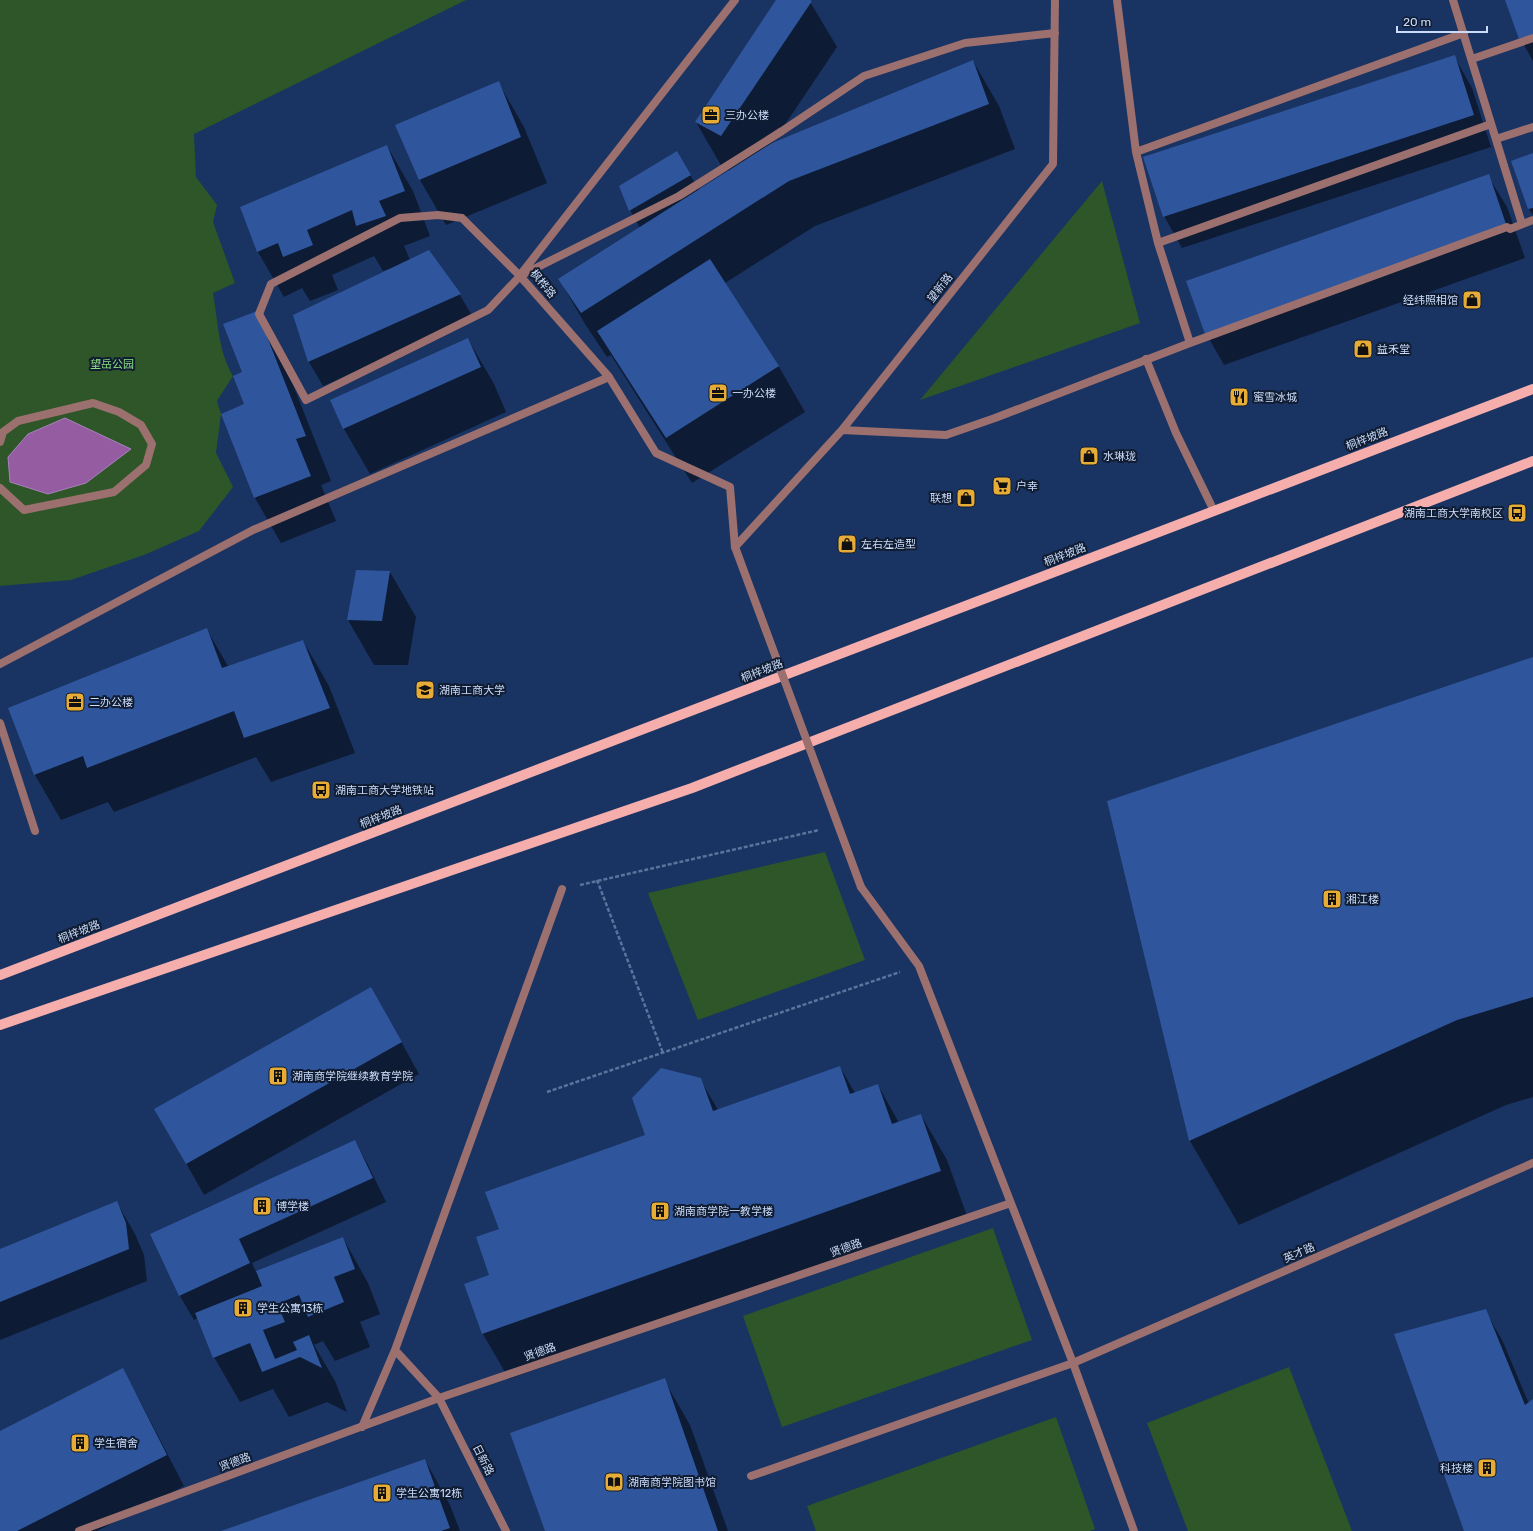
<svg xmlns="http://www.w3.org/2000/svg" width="1533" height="1531" viewBox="0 0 1533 1531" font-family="Rubik,'Noto Sans SC',sans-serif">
  <rect width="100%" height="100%" fill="#193362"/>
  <!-- green -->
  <path fill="#2e5628" d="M 0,0 L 466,0 L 194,134 L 196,177 L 217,205 L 213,222 L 235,283 L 213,293 C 218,320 218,351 233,376 L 217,401 L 221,414 L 216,453 L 233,487 L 199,531 L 144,555 L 71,580 L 0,586 Z
    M 1102,181 L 1140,323 L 920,400 Z
    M 825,852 L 865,960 L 698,1020 L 648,893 Z
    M 993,1228 L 1032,1340 L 782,1427 L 743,1316 Z
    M 1289,1367 L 1352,1531 L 1188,1531 L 1147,1423 Z
    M 1056,1417 L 1095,1529 L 1090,1531 L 816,1531 L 807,1506 Z"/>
  <!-- water -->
  <path fill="#965ca2" stroke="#a682bc" d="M 65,418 L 131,449 L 86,483 L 48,494 L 10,482 L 8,457 L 28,434 Z"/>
  <!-- shadow -->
  <path fill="#0007" d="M 777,0 L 809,0 L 837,47 L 772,144 L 973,61 L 999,106 L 1015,149 L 815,226 L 725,283 L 779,367 L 805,412 L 692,483 L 611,355 L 607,357 L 585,324 L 559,279 L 640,228 L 630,210 L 677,153 L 699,190 L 729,171 L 722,167 L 696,122 Z
    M 1506,0 L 1533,0 L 1533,61 L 1520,38 Z
    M 1454,56 L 1472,88 L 1491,147 L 1182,248 L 1164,216 Z
    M 498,82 L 524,127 L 547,183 L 446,225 L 420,180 Z
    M 387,146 L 413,191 L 430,236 L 404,246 L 410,260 L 429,251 L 460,295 L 474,319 L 323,386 L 309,362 L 294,315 L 389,270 L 389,269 L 383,271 L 374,256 L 332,275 L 338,290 L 310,301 L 302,288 L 284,297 L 258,252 L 242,208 Z
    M 1533,154 L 1533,215 L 1529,209 L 1513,162 Z
    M 1488,176 L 1507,207 L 1525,258 L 1224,365 L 1206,333 Z
    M 256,312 L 282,357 L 331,481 L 321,485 L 336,521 L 281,543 L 255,498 L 222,414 L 245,405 L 243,373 Z
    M 468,339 L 494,384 L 506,412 L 370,474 L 344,429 L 332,400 Z
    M 390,572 L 416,617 L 408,665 L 374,665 L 348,620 Z
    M 207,630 L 228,666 L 303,641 L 329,686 L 355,753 L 271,782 L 256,757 L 114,812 L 108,802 L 61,820 L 35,775 L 9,709 Z
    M 1533,658 L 1533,1097 L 1506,1105 L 1239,1225 L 1190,1141 L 1108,801 Z
    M 389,1020 L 419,1074 L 204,1195 L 186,1163 Z
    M 840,1067 L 855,1093 L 878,1085 L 899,1123 L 921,1115 L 947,1160 L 967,1216 L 509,1379 L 483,1334 L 491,1276 L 500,1230 L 646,1136 L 700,1079 L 718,1110 Z
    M 355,1141 L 368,1165 L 386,1202 L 252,1263 L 256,1272 L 343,1238 L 368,1283 L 380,1314 L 360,1322 L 370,1347 L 335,1361 L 323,1341 L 314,1345 L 335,1381 L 347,1412 L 327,1402 L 289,1417 L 273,1389 L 240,1402 L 214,1357 L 198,1318 L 194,1320 L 180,1296 L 152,1235 Z
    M 117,1203 L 135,1234 L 144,1255 L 147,1281 L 0,1340 L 0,1250 Z
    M 1485,1310 L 1503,1342 L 1529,1404 L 1533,1400 L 1533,1531 L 1466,1531 Z
    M 122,1370 L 140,1401 L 184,1486 L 97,1531 L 0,1531 L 0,1432 Z
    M 664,1380 L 690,1425 L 728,1531 L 546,1531 Z
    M 425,1460 L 450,1505 L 460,1531 L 223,1531 Z"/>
  <!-- building -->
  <path fill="#2f569d" d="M 776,0 L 810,0 L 812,1 L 721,136 L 695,122 Z
    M 1505,0 L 1533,0 L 1533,34 L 1519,39 Z
    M 1455,55 L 1474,115 L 1163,217 L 1143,157 Z
    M 973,60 L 989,104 L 789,181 L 581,313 L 558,279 L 772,143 Z
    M 499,81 L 521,137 L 419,180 L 395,125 Z
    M 387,145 L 405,191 L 379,201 L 386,216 L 356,226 L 352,210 L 307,230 L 313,245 L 283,257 L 278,243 L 257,252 L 240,207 Z
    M 677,151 L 691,175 L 629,211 L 619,186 Z
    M 1533,153 L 1533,208 L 1528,209 L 1511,161 Z
    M 1489,174 L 1507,227 L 1205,334 L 1186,281 Z
    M 429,250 L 461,294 L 308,362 L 293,315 Z
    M 710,259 L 779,366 L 666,438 L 597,331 Z
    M 257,311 L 306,436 L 296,439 L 311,476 L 254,498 L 221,414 L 244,404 L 233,376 L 242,372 L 223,324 Z
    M 468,338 L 481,367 L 343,429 L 330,400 Z
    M 356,570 L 390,571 L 382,621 L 347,620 Z
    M 207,628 L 222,668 L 303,640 L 330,708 L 244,738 L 234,711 L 87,768 L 83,756 L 34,775 L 8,708 Z
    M 1533,657 L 1533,997 L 1457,1020 L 1189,1141 L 1107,801 Z
    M 371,987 L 402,1042 L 186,1164 L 154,1109 Z
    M 840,1066 L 850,1094 L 878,1084 L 892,1124 L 921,1114 L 941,1171 L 482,1334 L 464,1284 L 489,1275 L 476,1237 L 499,1229 L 485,1192 L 645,1135 L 632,1098 L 661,1068 L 701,1078 L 713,1111 Z
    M 355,1140 L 373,1178 L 239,1239 L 250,1263 L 179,1296 L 150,1234 Z
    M 117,1201 L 126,1223 L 129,1249 L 0,1302 L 0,1249 Z
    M 343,1237 L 355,1269 L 334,1277 L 344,1302 L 308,1317 L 299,1295 L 277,1304 L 285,1322 L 263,1330 L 275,1359 L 297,1350 L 293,1342 L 309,1335 L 322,1368 L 300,1357 L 262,1372 L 250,1343 L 213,1358 L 195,1313 L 262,1286 L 256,1271 Z
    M 1486,1309 L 1525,1405 L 1533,1399 L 1533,1531 L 1464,1531 L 1394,1334 Z
    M 123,1368 L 167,1455 L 17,1531 L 0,1531 L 0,1431 Z
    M 665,1378 L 718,1531 L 545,1531 L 510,1433 Z
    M 425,1459 L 450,1528 L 441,1531 L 221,1531 Z"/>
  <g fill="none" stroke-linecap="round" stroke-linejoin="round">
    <!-- path -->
    <path stroke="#5c739c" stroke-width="2.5" stroke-dasharray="4 2" stroke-linecap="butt" d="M 597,880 L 663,1053
      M 580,885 L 819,830
      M 547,1092 L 900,972"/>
    <!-- minor -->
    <path stroke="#9b706e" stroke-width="8" d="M 1117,0 L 1136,152 L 1158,243 L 1190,343
      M 1453,0 L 1522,224
      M 1472,59 L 1533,38
      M 1496,139 L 1533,127
      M 1136,152 L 1464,33
      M 1158,243 L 1491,124
      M 521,274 L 735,0
      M 1146,359 L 1176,433 L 1214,511
      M 842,430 L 946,435 L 995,418 L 1190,343 L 1507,227 L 1510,229 L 1533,220
      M 0,442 L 3,432 L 18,421 L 93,403 L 119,412 L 141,425 L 152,444 L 146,465 L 114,492 L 24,510 L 0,488
      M 735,547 L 730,487 L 656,453 L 609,377 L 520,276 L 462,218 L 438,215 L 400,218 L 271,284 L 259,314 L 306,400 L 488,310 L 520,276 L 679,196 L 782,131 L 864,76 L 965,43 L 1055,33
      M 735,547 L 842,430 L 1053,164 L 1055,0
      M 0,664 L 253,530 L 609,377
      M 0,723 L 35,831
      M 861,887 L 919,966 L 1073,1363 L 1134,1531
      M 395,1350 L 562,889
      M 362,1427 L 395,1350 L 439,1398 L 506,1531
      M 751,1476 L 1073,1363 L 1533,1163
      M 79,1531 L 439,1398 L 1011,1203"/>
    <!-- primary -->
    <path stroke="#f5aeac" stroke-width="10" d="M 0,975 L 1533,389
      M 0,1025 L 692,788 L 1533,461"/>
    <!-- minor-bridge -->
    <path stroke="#9b706e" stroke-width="8" d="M 735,547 L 861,887"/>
  </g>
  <!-- icons -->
  <defs>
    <g id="office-square" transform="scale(1)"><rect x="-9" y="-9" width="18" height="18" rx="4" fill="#e6ac36" stroke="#101c31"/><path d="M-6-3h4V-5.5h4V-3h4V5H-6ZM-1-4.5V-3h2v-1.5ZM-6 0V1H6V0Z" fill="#111"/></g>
    <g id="shop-square" transform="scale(1)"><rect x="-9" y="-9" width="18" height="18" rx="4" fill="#e6ac36" stroke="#101c31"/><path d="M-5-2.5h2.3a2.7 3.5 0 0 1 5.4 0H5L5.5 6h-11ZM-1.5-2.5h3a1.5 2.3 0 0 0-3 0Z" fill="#111"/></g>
    <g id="restaurant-square" transform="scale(1)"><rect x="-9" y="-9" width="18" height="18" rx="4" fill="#e6ac36" stroke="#101c31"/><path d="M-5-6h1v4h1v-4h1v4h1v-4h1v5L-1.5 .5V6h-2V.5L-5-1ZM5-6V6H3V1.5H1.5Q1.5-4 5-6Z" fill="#111"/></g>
    <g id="supermarket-square" transform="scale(1)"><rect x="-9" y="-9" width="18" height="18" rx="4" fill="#e6ac36" stroke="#101c31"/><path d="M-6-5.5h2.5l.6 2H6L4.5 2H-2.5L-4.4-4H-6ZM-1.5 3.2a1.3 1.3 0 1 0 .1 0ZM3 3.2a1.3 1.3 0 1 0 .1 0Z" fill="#111"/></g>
    <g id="bus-square" transform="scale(1)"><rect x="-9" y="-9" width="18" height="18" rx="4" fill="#e6ac36" stroke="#101c31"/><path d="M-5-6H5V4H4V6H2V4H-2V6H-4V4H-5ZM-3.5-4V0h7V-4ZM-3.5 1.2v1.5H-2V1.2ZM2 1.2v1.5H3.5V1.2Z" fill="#111"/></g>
    <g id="school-square" transform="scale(1)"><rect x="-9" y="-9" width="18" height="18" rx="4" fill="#e6ac36" stroke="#101c31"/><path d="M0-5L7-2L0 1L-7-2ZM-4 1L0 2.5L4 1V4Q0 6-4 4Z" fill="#111"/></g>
    <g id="building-square" transform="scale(1)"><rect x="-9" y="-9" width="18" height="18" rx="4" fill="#e6ac36" stroke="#101c31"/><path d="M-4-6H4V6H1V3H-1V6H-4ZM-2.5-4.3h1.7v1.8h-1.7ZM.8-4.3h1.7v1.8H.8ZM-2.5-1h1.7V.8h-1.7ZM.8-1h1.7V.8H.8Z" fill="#111"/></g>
    <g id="library-square" transform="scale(1)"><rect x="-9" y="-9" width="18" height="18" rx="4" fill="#e6ac36" stroke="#101c31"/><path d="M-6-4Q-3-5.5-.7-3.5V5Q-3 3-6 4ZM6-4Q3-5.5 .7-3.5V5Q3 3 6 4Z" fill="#111"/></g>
  </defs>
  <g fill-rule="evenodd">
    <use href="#office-square" x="711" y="115"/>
    <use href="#shop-square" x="1472" y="300"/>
    <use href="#shop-square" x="1363" y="349"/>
    <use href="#office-square" x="718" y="393"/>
    <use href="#restaurant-square" x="1239" y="397"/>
    <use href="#shop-square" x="1089" y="456"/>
    <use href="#supermarket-square" x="1002" y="486"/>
    <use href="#shop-square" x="966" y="498"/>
    <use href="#bus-square" x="1517" y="513"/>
    <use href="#shop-square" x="847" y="544"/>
    <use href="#school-square" x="425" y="690"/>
    <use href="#office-square" x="75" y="702"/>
    <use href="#bus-square" x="321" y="790"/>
    <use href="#building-square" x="1332" y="899"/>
    <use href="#building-square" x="278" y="1076"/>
    <use href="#building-square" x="262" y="1206"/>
    <use href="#building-square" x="660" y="1211"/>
    <use href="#building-square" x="243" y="1308"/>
    <use href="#building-square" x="80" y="1443"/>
    <use href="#building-square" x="1487" y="1468"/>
    <use href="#library-square" x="614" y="1482"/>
    <use href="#building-square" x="382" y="1493"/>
  </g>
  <g text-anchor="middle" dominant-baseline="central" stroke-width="4" stroke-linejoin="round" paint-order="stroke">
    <!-- poi labels -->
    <g font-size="11" fill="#cbdcfa" stroke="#101c31" text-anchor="start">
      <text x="725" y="115">三办公楼</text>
      <text x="1458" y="300" text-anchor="end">经纬照相馆</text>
      <text x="1377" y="349">益禾堂</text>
      <text x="732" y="393">一办公楼</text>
      <text x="1253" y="397">蜜雪冰城</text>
      <text x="1103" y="456">水琳珑</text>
      <text x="1016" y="486">户幸</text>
      <text x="952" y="498" text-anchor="end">联想</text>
      <text x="1503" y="513" text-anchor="end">湖南工商大学南校区</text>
      <text x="861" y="544">左右左造型</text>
      <text x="439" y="690">湖南工商大学</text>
      <text x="89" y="702">二办公楼</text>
      <text x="335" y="790">湖南工商大学地铁站</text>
      <text x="1346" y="899">湘江楼</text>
      <text x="292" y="1076">湖南商学院继续教育学院</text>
      <text x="276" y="1206">博学楼</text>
      <text x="674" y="1211">湖南商学院一教学楼</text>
      <text x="257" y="1308">学生公寓13栋</text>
      <text x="94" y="1443">学生宿舍</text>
      <text x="1473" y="1468" text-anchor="end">科技楼</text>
      <text x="628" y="1482">湖南商学院图书馆</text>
      <text x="396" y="1493">学生公寓12栋</text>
    </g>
    <!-- street labels -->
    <g font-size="11" fill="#cbdcfa" stroke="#101c31">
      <text transform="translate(543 284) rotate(50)">枫桦路</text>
      <text transform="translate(940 288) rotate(-52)">望新路</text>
      <text transform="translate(1367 439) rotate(-21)">桐梓坡路</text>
      <text transform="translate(1065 555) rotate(-21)">桐梓坡路</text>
      <text transform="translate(762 671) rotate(-21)">桐梓坡路</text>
      <text transform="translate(381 817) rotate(-21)">桐梓坡路</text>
      <text transform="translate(79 932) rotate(-21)">桐梓坡路</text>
      <text transform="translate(846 1248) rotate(-19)">贤德路</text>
      <text transform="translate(1299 1253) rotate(-23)">英才路</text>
      <text transform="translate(540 1352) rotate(-19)">贤德路</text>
      <text transform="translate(483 1460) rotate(63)">日新路</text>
      <text transform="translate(235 1462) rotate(-20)">贤德路</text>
    </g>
    <!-- park labels -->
    <g font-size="11" fill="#8cdf7f" stroke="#101c31">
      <text x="112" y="364">望岳公园</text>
    </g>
  </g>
  <!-- scale -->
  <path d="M1397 26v6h90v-6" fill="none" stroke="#cbdcfa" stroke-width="2"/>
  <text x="1403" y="26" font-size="12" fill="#cbdcfa" stroke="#101c31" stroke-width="3" paint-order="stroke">20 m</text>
</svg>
